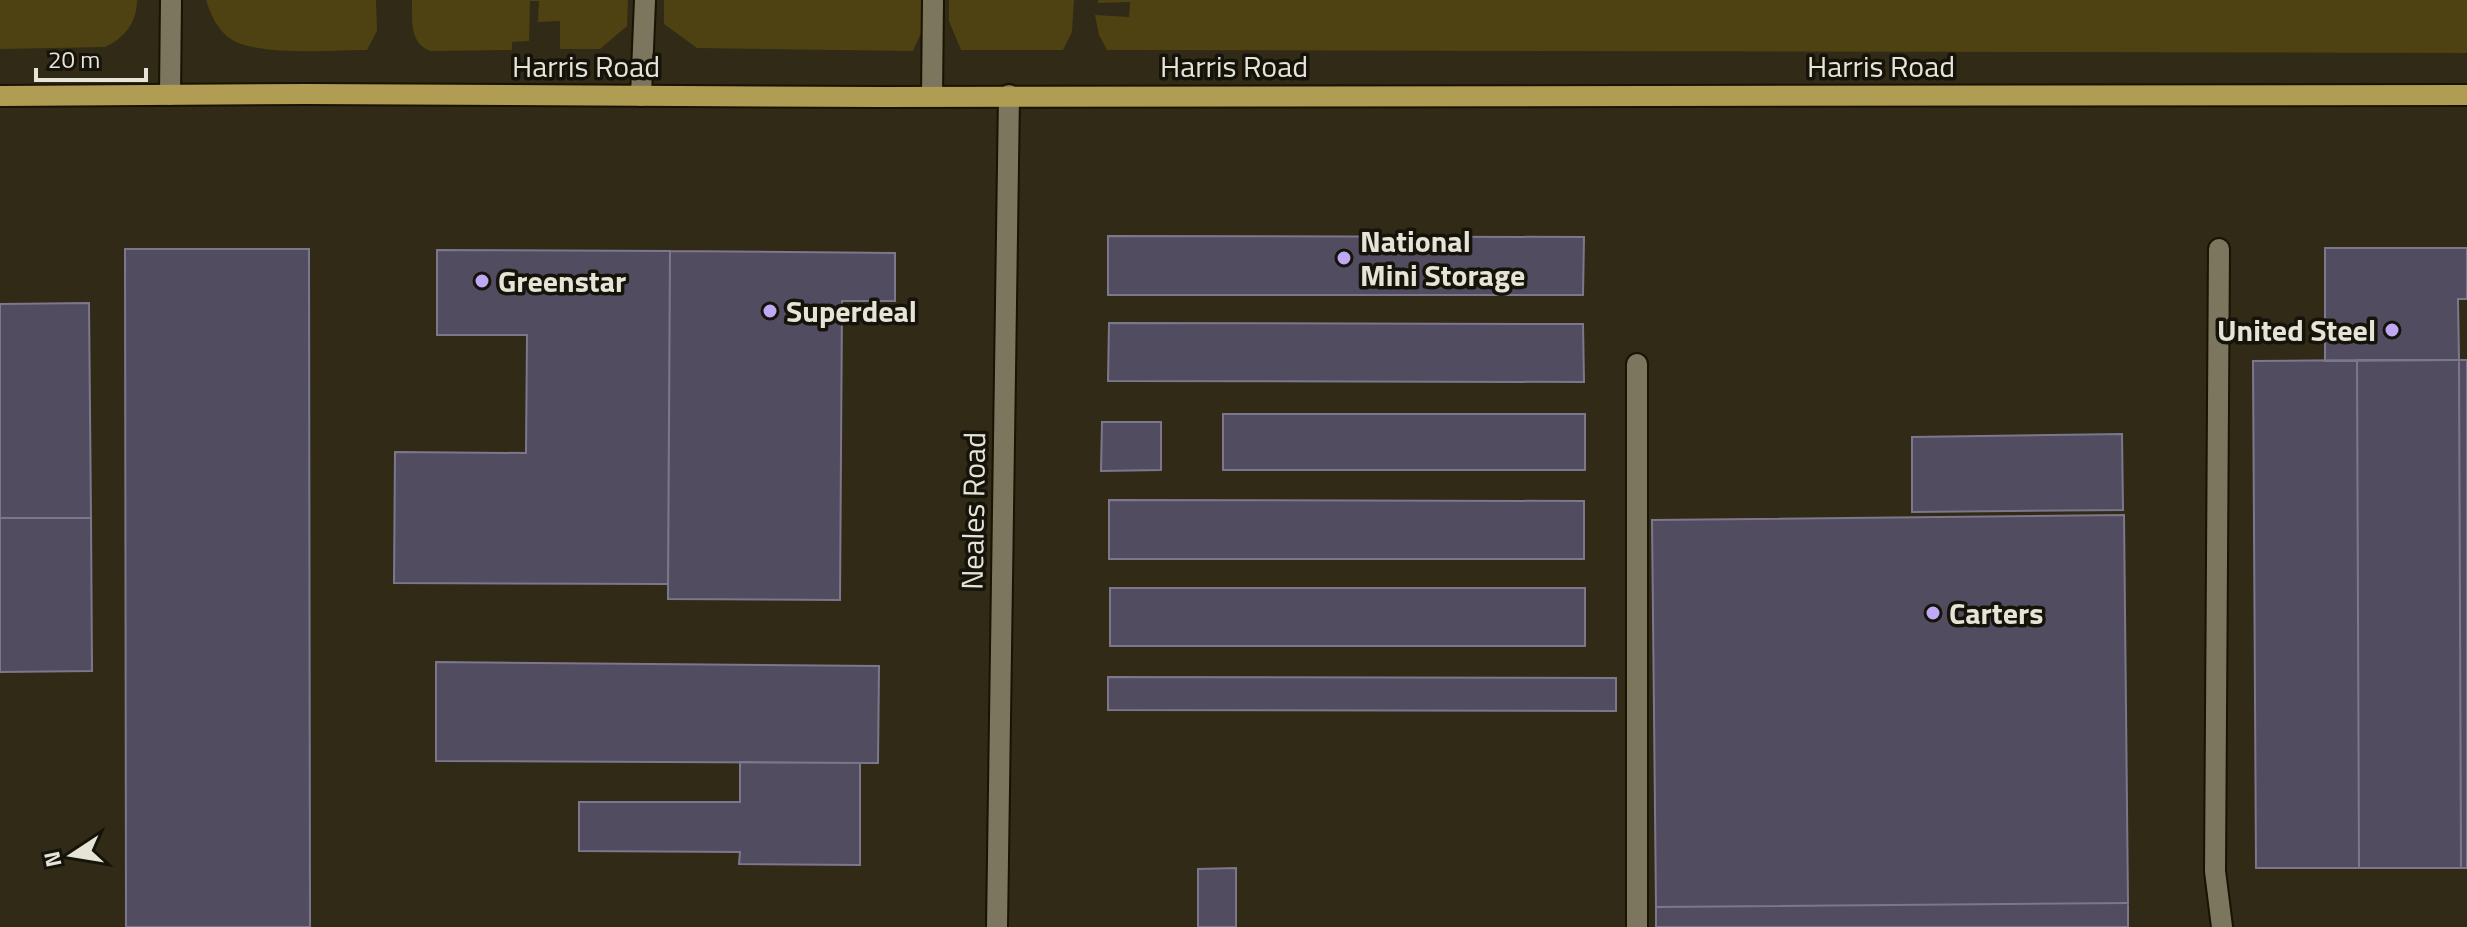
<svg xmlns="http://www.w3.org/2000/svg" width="2467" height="927" viewBox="0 0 2467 927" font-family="'Titillium Web',sans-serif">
  <rect width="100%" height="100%" fill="#302a16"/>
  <!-- green -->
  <path fill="#4e4213" d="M 0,0 L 137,0 C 137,22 125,38 105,47 L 0,49 Z
    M 206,0 L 376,0 L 377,31 L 367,50 C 335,50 252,57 228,37 C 216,27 211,15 206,0 Z
    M 412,0 L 628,0 L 627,26 L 600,49 L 560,49 L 560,21 L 538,22 L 539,1 L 530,1 L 529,41 L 512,42 L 512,50 L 431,51 C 409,44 412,19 412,0 Z
    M 664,0 L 927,0 L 926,22 L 913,51 L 697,48 L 664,24 Z
    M 949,0 L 1074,0 L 1072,32 L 1063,50 L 961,50 L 949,21 Z
    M 1098,0 L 2467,0 L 2467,53 L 1107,50 L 1099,35 L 1095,15 L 1129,17 L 1130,2 L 1098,3 Z"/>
  <!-- building -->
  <path fill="#514c60" stroke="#7d778d" stroke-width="2" d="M 1108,236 L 1584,237 L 1583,295 L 1108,295 Z
    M 2325,248 L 2467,248 L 2467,299 L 2458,299 L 2459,360 L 2325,361 Z
    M 125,249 L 309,249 L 310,927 L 126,927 Z
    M 437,250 L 670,251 L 668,584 L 394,583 L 395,452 L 526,453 L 527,335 L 437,335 Z
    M 670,251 L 895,253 L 895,301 L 842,301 L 840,600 L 668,599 Z
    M 89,303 L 91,518 L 0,518 L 0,304 Z
    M 1109,323 L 1583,324 L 1584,382 L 1108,381 Z
    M 2357,360 L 2459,360 L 2461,868 L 2359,868 Z
    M 2357,360 L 2359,868 L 2256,868 L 2253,361 Z
    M 2459,360 L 2467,360 L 2467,868 L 2461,868 Z
    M 1223,414 L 1585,414 L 1585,470 L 1223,470 Z
    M 1102,422 L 1161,422 L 1161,470 L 1101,471 Z
    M 2122,434 L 2123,510 L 1912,512 L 1912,437 Z
    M 1109,500 L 1584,501 L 1584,559 L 1109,559 Z
    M 2124,515 L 2128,903 L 1656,907 L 1652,520 Z
    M 0,518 L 91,518 L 92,671 L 0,672 Z
    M 1110,588 L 1585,588 L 1585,646 L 1110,646 Z
    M 436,662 L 879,666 L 878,763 L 436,761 Z
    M 1108,677 L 1616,678 L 1616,711 L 1108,710 Z
    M 740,762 L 860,763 L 860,865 L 739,864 L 740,852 L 579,851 L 579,802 L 740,802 Z
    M 1236,868 L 1236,927 L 1198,927 L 1198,869 Z
    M 2128,903 L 2128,927 L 1656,927 L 1656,907 Z"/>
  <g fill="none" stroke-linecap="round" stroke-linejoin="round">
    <!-- minor casing -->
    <g stroke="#181302" stroke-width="24">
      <path id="minor" d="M 170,95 L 171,0
        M 641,96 L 645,0
        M 932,96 L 933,0
        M 2219,249 L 2215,871 L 2222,927
        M 1637,364 L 1637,927
        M 997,927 L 1009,95"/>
    </g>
    <!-- major casing -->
    <g stroke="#181302" stroke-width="24">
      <path id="major" d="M 0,96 L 306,94 L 881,97 L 2467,95"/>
    </g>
    <!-- minor -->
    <use href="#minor" stroke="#7c765f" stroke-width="20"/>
    <!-- major -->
    <use href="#major" stroke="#b09c53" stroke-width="20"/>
  </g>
  <!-- markers -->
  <g fill="#bfa8f4" stroke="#15130a" stroke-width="3">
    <circle cx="1344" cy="258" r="8"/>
    <circle cx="482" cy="281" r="8"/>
    <circle cx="770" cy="311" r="8"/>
    <circle cx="2392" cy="330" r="8"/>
    <circle cx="1933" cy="613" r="8"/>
  </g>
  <g text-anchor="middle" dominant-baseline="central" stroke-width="7" stroke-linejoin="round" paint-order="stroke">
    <!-- street labels -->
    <g font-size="30" fill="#e6e3d7" stroke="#15130a">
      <text x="586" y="66">Harris Road</text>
      <text x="1234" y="66">Harris Road</text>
      <text x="1881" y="66">Harris Road</text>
      <text transform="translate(973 511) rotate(-89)">Neales Road</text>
    </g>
    <!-- poi labels -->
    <g font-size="30" font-weight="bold" fill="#e6e3d7" stroke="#15130a" text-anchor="start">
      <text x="1360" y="241">National<tspan x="1360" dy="34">Mini Storage</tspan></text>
      <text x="498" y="281">Greenstar</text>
      <text x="786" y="311">Superdeal</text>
      <text x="2376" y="330" text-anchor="end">United Steel</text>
      <text x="1949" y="613">Carters</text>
    </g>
  </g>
  <!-- north arrow -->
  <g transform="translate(72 855) rotate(258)" stroke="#15130a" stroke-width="6" paint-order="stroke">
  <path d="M0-6L14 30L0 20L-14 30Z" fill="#e6e3d7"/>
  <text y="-12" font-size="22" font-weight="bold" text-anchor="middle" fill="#e6e3d7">N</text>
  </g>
  <!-- scale -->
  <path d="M36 68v12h110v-12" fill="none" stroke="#e6e3d7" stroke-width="4"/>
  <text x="48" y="68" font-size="24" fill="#e6e3d7" stroke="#15130a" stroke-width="6" paint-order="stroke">20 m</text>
</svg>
